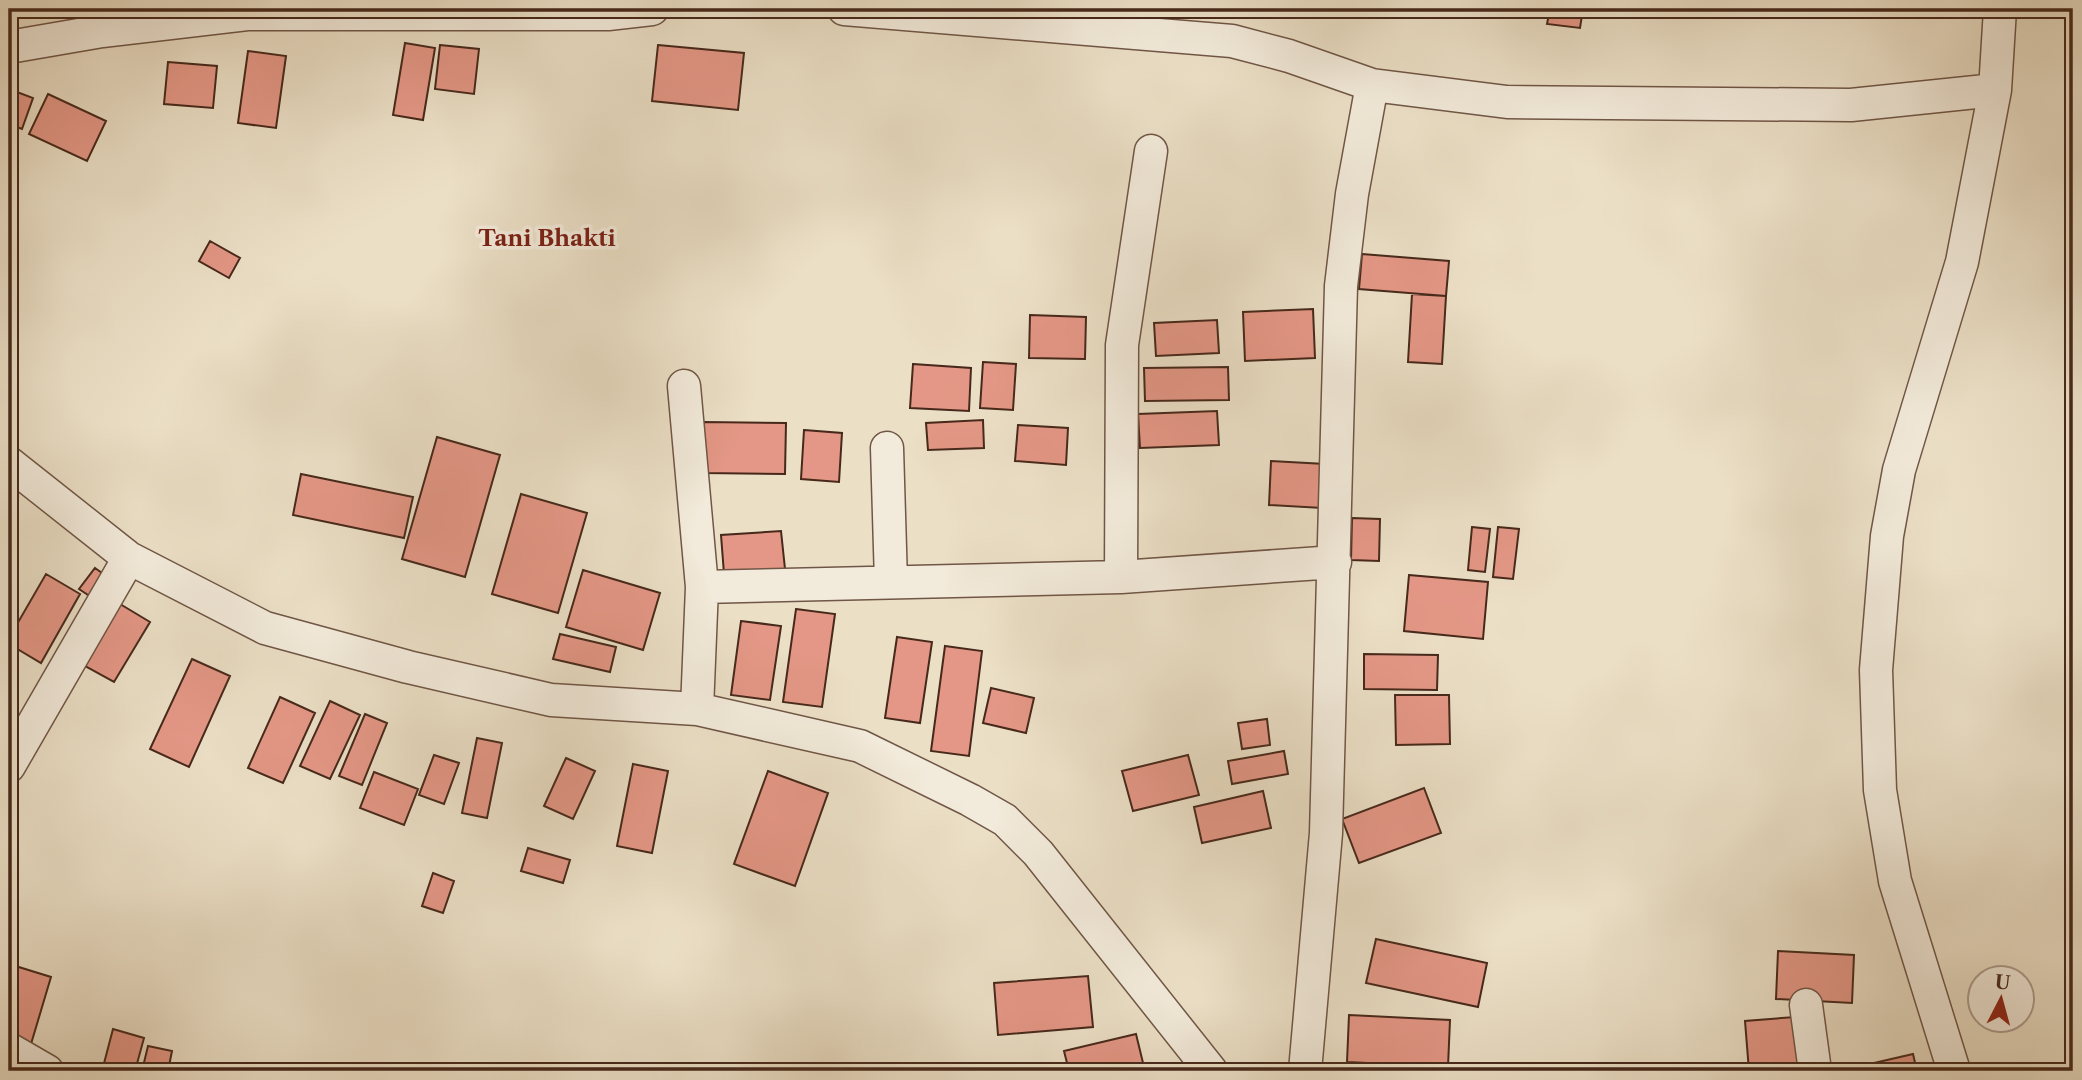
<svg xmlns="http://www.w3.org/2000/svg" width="2082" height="1080" viewBox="0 0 2082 1080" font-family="'Libre Caslon Text',serif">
  <rect width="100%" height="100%" fill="#ebdfc6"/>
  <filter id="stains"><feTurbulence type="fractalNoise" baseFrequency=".00286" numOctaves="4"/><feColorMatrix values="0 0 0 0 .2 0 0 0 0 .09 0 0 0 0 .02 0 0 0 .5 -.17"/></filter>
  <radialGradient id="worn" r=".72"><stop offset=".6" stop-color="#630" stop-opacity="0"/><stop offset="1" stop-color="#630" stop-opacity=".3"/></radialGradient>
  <!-- building -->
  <path fill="#e49786" stroke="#47291b" stroke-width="2" d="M 1550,9 L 1583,9 L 1580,28 L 1547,24 Z
    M 405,43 L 435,48 L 423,120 L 393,115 Z
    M 440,45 L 479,49 L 474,94 L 435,89 Z
    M 658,45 L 744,53 L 738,110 L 652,101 Z
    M 248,51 L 286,56 L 276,128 L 238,123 Z
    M 168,62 L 217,66 L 213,108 L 164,104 Z
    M 9,89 L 33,98 L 22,129 L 9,124 Z
    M 48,94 L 106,121 L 87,161 L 29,134 Z
    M 210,241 L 240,258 L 229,278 L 199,261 Z
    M 1362,254 L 1449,261 L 1446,296 L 1359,289 Z
    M 1412,294 L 1446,296 L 1442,364 L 1408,362 Z
    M 1313,309 L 1315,358 L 1245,361 L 1243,312 Z
    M 1030,315 L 1086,317 L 1085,359 L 1029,358 Z
    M 1217,320 L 1219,353 L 1156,356 L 1154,323 Z
    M 983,362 L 1016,364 L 1013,410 L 980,408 Z
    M 913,364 L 971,368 L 969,411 L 910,408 Z
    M 1228,367 L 1229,400 L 1145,401 L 1144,368 Z
    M 1217,411 L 1219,445 L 1140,448 L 1138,414 Z
    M 983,420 L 984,448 L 928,450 L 926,423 Z
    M 704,422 L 786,423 L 785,474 L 703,473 Z
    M 1018,425 L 1068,428 L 1066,465 L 1015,461 Z
    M 804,430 L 842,433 L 839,482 L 801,479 Z
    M 437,437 L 500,455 L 465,577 L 402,559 Z
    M 1271,461 L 1325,464 L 1322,508 L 1269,505 Z
    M 301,474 L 413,497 L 404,538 L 293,515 Z
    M 521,494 L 587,513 L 558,613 L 492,594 Z
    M 1352,518 L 1380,519 L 1379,561 L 1351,560 Z
    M 1472,527 L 1490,529 L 1485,572 L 1468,570 Z
    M 1498,527 L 1519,529 L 1513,579 L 1493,577 Z
    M 781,531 L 785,569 L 724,574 L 721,535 Z
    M 95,568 L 109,578 L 94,599 L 79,589 Z
    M 583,570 L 660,593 L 643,650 L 566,627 Z
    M 46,574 L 80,594 L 41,663 L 9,644 L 9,638 Z
    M 1409,575 L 1488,582 L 1483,639 L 1404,631 Z
    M 120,604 L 150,622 L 114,682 L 83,665 Z
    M 796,609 L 835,614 L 822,707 L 783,702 Z
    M 741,621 L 781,626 L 770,700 L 731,695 Z
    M 560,634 L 616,647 L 610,672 L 553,659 Z
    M 897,637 L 932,642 L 920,723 L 885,718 Z
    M 945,646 L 982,651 L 969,756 L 931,751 Z
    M 1364,654 L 1438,655 L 1437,690 L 1364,689 Z
    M 192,659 L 230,676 L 189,767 L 150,749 Z
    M 991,688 L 1034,698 L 1026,733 L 983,723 Z
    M 1395,695 L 1449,695 L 1450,744 L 1396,745 Z
    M 280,697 L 315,713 L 283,783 L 248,768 Z
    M 330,701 L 360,715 L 330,779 L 300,766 Z
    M 365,714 L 387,723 L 362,785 L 339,776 Z
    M 1267,719 L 1270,745 L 1242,749 L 1238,723 Z
    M 477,738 L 502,743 L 487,818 L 462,813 Z
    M 1284,751 L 1288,774 L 1232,784 L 1228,761 Z
    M 434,755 L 459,763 L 444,804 L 419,795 Z
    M 1188,755 L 1199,795 L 1133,811 L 1122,771 Z
    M 566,758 L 595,771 L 573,819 L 544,806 Z
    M 633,764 L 668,771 L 652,853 L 617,846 Z
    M 768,771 L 828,793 L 795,886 L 734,864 Z
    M 374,772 L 418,789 L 404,825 L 360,808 Z
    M 1424,788 L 1441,833 L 1359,863 L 1342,819 Z
    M 1263,791 L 1271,828 L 1202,843 L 1194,807 Z
    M 528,848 L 570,860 L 563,883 L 521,871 Z
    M 433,873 L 454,881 L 443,913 L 422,906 Z
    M 1376,939 L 1487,963 L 1478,1007 L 1366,983 Z
    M 1778,951 L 1854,955 L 1852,1003 L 1776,999 Z
    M 9,964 L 51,977 L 31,1044 L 9,1037 Z
    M 1088,976 L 1093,1027 L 998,1035 L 994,983 Z
    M 1349,1015 L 1450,1020 L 1448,1067 L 1347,1062 Z
    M 1795,1017 L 1799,1071 L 1749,1071 L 1745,1021 Z
    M 113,1029 L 144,1038 L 135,1071 L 102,1071 Z
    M 1136,1034 L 1144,1067 L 1128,1071 L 1069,1071 L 1064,1051 Z
    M 148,1046 L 172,1051 L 168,1071 L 142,1071 Z
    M 1913,1054 L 1917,1071 L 1876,1071 L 1874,1063 Z"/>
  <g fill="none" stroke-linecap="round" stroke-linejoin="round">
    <!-- street casing -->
    <g stroke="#705646" stroke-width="35">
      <path id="street" d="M 844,9 L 1232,41 L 1289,56 L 1372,85 L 1507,102 L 1851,105 L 1995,90
        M 9,47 L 102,31 L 247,14 L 608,14 L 652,9
        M 684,386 L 702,587 L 697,709
        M 887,448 L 891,582
        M 9,463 L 129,558 L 265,628 L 408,667 L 551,700 L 697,709 L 860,746 L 970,800 L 1005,820 L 1038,853 L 1211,1071
        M 1121,577 L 1122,345 L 1151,151
        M 702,587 L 1121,577 L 1335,562
        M 9,766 L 129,558
        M 1806,1005 L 1815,1071
        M 9,1049 L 47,1071
        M 1305,1071 L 1326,833 L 1341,286 L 1352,194 L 1372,85
        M 1954,1071 L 1895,881 L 1880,790 L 1876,670 L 1887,536 L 1899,470 L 1962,262 L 1995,90 L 2000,9"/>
    </g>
    <!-- street -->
    <use href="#street" stroke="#f2eada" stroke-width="32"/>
  </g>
  <g text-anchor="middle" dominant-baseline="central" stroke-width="7" stroke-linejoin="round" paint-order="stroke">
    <!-- quarter labels -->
    <g font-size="23" font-weight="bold" fill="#7a1f14" stroke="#f2eada">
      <text x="547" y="238">Tani Bhakti</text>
    </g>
  </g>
  <!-- margin -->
  <rect width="2082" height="1080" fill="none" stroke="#ebdfc6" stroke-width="35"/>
  <rect x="10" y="10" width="2061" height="1059" fill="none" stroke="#47291b" stroke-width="3.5"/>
  <rect x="18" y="18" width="2047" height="1045" fill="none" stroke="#47291b" stroke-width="2"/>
  <!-- north arrow -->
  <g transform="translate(2001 999) rotate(6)"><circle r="33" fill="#f2eada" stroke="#ae9d8e" stroke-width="2"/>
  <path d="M0-5L12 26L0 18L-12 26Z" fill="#8f2418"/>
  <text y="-10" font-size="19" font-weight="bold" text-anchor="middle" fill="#47291b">U</text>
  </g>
  <rect width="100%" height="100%" filter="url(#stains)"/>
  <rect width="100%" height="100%" fill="url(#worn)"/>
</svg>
